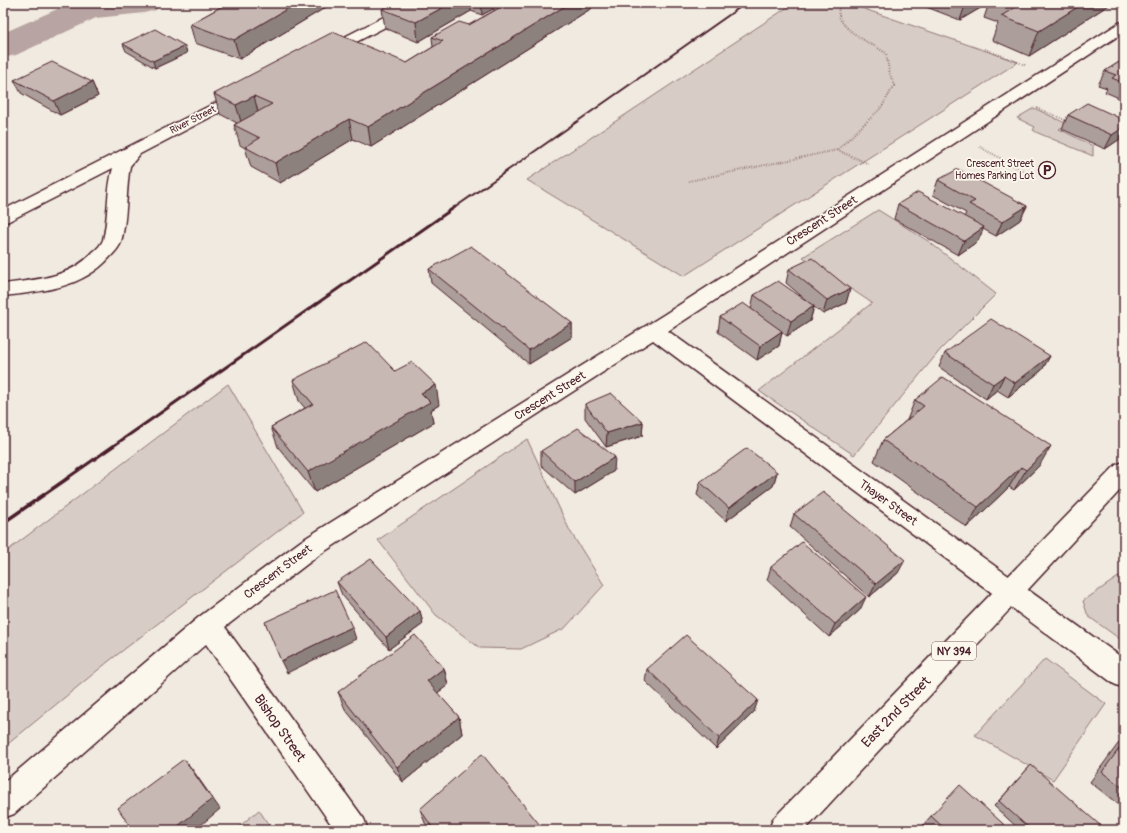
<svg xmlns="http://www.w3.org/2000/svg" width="1127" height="833" viewBox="0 0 1127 833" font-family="Pangolin,sans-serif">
  <rect width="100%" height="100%" fill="#f0eae0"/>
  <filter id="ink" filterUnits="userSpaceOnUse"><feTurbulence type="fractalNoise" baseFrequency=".025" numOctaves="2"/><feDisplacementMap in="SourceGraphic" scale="8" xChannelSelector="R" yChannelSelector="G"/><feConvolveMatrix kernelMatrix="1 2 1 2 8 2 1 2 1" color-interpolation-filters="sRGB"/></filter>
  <g filter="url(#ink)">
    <!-- green -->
    <path fill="#d8ccc6" stroke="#917678" d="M 794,3 L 847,3 L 1018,62 L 684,276 L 527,180 Z
      M 1034,108 L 1067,124 L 1059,129 L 1093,146 L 1093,156 L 1038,133 L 1033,130 L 1035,127 L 1017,118 Z
      M 878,210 L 928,241 L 996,294 L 941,349 L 854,455 L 759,391 L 872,303 L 803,257 Z
      M 228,384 L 303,512 L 109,661 L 3,748 L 3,554 Z
      M 527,439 L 570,531 L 604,585 L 565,628 L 521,649 L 480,648 L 436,615 L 378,540 Z
      M 1124,573 L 1124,642 L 1088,616 L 1083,601 Z
      M 1045,659 L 1106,704 L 1053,780 L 975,735 Z
      M 259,810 L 272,830 L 235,830 Z"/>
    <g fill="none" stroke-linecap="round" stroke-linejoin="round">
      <!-- river -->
      <path fill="#b8a4a2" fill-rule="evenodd" d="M 71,3 L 161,3 L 156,10 L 144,13 L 96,18 L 16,55 L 3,58 L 3,33 Z"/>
      <!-- minor casing -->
      <g stroke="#4a1f2b" stroke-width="3">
        <path id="minor" d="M 411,3 L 428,3 L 426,6 L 329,56 L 324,57 L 319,56 L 317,53 L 319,50 Z
          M 1124,22 L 1124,32 L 668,331 L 1124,659 L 1124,688 L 1114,684 L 653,340 L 319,555 L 225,627 L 364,819 L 368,830 L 335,830 L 206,644 L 14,814 L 3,818 L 3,783 L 199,617 L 301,541 L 665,314 L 1119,23 Z
          M 244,89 L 249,91 L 252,94 L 249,97 L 140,154 L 130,166 L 129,172 C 126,195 127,220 121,242 C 119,248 114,253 110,257 C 83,288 41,292 3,296 L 3,284 C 34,280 71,278 93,252 C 97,249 101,245 103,240 C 109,217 106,191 113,168 L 9,221 L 3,223 L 3,210 L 239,91 Z"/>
      </g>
      <!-- major casing -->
      <g stroke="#4a1f2b" stroke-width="3">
        <path id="major" d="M 1124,462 L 1124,486 L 805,830 L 769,830 L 773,819 L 1116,465 Z"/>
      </g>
      <!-- path -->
      <path stroke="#4a1f2b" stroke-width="2" stroke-dasharray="0.5 2" stroke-linecap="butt" d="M 839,3 C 839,7 838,12 839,16 C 844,32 872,44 886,53 L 889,71 L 894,86 L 881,108 L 837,150 L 869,164
        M 985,49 L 1025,65
        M 1037,108 L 1067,121
        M 980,147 L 1029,174
        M 689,181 L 837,150"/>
      <!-- minor -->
      <use href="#minor" fill="#fbf7ec" fill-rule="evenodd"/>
      <!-- major -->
      <use href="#major" fill="#fbf7ec" fill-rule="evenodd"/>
      <!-- rail-far2 -->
      <path stroke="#4a1f2b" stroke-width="2" d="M 454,208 L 746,3"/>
      <!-- rail-far1 -->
      <path stroke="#4a1f2b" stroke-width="3" d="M 66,479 L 455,207"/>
      <!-- rail -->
      <path stroke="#4a1f2b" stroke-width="3.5" d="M 3,523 L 68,478"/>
    </g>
    <!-- wall -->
    <path fill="#ac9e9a" stroke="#4a1f2b" d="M 228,3 L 333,3 L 240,59 L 195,43 L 190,24 Z
      M 393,3 L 592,3 L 592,8 L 371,147 L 353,139 L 280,183 L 251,167 L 245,148 L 240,145 L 234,125 L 237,123 L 220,114 L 214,94 L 407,63 L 433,47 L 432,37 L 469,25 L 495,10 L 493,9 L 482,15 L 471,11 L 418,42 L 385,28 L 382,9 Z
      M 916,3 L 1112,3 L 1029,56 L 992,40 L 998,23 L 984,18 L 989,3 L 960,20 Z
      M 123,44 L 185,46 L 187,53 L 155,68 L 126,51 Z
      M 1124,59 L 1124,100 L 1105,92 L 1107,88 L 1098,85 L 1105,71 Z
      M 14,80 L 92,82 L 98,96 L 60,115 L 21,93 Z
      M 1068,115 L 1123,137 L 1105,149 L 1062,129 Z
      M 938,180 L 1027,206 L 1020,220 L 996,236 L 983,229 L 978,241 L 958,255 L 894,219 L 898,204 L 964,217 L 966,213 L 933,195 Z
      M 429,269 L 572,323 L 572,337 L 529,364 L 431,283 Z
      M 789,269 L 850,289 L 846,303 L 823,314 L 814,307 L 810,321 L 787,336 L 782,332 L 779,346 L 757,360 L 718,332 L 720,317 L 751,309 L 754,295 L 813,306 L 786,283 Z
      M 945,353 L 1050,356 L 1042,370 L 1008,397 L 997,390 L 986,399 L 939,367 Z
      M 293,380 L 439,405 L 431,410 L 433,423 L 315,492 L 278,447 L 271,427 L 305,408 L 299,401 Z
      M 915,400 L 1039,466 L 1014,490 L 1009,487 L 967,527 L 874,461 L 883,440 L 907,420 Z
      M 585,404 L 643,422 L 642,436 L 606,447 L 585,418 Z
      M 541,451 L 614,471 L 575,495 L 541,465 Z
      M 777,472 L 773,486 L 726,521 L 697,495 L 700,482 Z
      M 794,514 L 898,573 L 869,597 L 790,527 Z
      M 771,567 L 860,610 L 829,637 L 767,580 Z
      M 337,582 L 420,611 L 423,624 L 389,649 L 342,595 Z
      M 444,668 L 448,685 L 437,693 L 459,717 L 462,734 L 403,782 L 345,709 L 338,692 Z
      M 647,669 L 754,712 L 716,749 L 645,681 Z
      M 1124,738 L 1124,809 L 1090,782 L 1118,744 Z
      M 1031,765 L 1098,830 L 1020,830 L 994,806 Z
      M 420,809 L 544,830 L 430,830 L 425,823 Z
      M 931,816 L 1010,830 L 927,830 L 923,825 Z"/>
    <!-- shaded-wall -->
    <path fill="#8c817d" stroke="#4a1f2b" d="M 297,3 L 333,3 L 240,59 L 234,40 Z
      M 451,3 L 471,3 L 471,11 L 418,42 L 416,22 Z
      M 481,3 L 492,3 L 493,9 L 482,15 Z
      M 570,3 L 592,3 L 592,8 L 371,147 L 368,127 Z
      M 966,3 L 989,3 L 960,20 Z
      M 1084,3 L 1112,3 L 1029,56 L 1039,31 Z
      M 185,46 L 187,53 L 155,68 L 153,61 Z
      M 92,82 L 98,96 L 60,115 L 54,101 Z
      M 254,96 L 259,116 L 242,125 L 236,105 Z
      M 349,119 L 353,139 L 280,183 L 275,163 Z
      M 1124,127 L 1124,135 L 1123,137 L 1105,149 L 1112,135 Z
      M 1027,206 L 1020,220 L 996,236 L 1002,222 Z
      M 984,227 L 978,241 L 958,255 L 964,241 Z
      M 850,289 L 846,303 L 823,314 L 827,300 Z
      M 814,306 L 810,321 L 787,336 L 791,321 Z
      M 572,323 L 572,337 L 529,364 L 529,350 Z
      M 782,331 L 779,346 L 757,360 L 760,346 Z
      M 1050,356 L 1042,370 L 1008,397 L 1015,383 Z
      M 1004,376 L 997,390 L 986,399 L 993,384 Z
      M 436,385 L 439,405 L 431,410 L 433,423 L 315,492 L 308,472 L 421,393 Z
      M 643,422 L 642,436 L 606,447 L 607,433 Z
      M 1051,446 L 1039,466 L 1014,490 L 1026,470 Z
      M 615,457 L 614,471 L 575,495 L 575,482 Z
      M 1021,467 L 1009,487 L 967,527 L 978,507 Z
      M 777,472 L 773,486 L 726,521 L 729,508 Z
      M 905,560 L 898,573 L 869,597 L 876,584 Z
      M 866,597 L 860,610 L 829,637 L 835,624 Z
      M 420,611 L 423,624 L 389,649 L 386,637 Z
      M 352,627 L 356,639 L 287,673 L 281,661 Z
      M 444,668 L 448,685 L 431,698 L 427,681 Z
      M 758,700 L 754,712 L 716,749 L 719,738 Z
      M 459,717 L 462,734 L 403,782 L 397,767 Z
      M 184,759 L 192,769 L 220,809 L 195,830 L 173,830 Z"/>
    <!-- building -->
    <path fill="#c8b8b3" stroke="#4a1f2b" d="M 228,3 L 297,3 L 234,40 L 190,24 Z
      M 393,3 L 451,3 L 416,22 L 382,9 Z
      M 508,3 L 570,3 L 368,127 L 349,119 L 275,163 L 245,147 L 260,138 L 234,125 L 272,104 L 254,96 L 236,105 L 214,94 L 333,32 L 407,63 L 443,41 L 432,37 L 459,22 L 469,25 Z
      M 1017,3 L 1084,3 L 1039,31 L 1001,16 L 1021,4 Z
      M 155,29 L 185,46 L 153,61 L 123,44 Z
      M 1124,59 L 1124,83 L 1112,78 L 1116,75 L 1105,71 Z
      M 52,62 L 92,82 L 54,101 L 14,80 Z
      M 1087,103 L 1124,120 L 1124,127 L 1112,135 L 1068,115 Z
      M 958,169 L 1027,206 L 1002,222 L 969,204 L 975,201 L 938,180 Z
      M 918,192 L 984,227 L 964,241 L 898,204 Z
      M 471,246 L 572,323 L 529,350 L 429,269 Z
      M 812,258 L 850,289 L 827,300 L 789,269 Z
      M 778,281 L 814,306 L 791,321 L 754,295 Z
      M 743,303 L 782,331 L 760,346 L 720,317 Z
      M 991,319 L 1050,356 L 1015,383 L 1004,376 L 993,384 L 945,353 Z
      M 367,342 L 395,371 L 412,362 L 436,385 L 421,393 L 430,402 L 308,472 L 271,427 L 313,404 L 293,380 Z
      M 943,377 L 1051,446 L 1026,470 L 1021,467 L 978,507 L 883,440 L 924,406 L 915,400 Z
      M 611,393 L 643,422 L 607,433 L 585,404 Z
      M 578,428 L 615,457 L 575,482 L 541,451 Z
      M 747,448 L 777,472 L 729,508 L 700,482 Z
      M 823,492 L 905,560 L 876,584 L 794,514 Z
      M 802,542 L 866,597 L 835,624 L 771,567 Z
      M 371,559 L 420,611 L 386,637 L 337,582 Z
      M 335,590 L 352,627 L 281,661 L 265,622 Z
      M 415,635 L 444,668 L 427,681 L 459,717 L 397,767 L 338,692 Z
      M 686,635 L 758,700 L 719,738 L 647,669 Z
      M 1124,742 L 1124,789 L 1102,772 Z
      M 482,754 L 544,830 L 434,830 L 420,809 Z
      M 184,759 L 212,799 L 173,830 L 132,830 L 118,808 Z
      M 1031,765 L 1101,826 L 1098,830 L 1031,830 L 999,801 Z
      M 960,785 L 1010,830 L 946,830 L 931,816 Z"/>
  </g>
  <!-- icons -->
  <defs>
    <g id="parking-ring" transform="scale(0.9)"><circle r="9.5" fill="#fbf7ec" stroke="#4a1f2b" stroke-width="1.5"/><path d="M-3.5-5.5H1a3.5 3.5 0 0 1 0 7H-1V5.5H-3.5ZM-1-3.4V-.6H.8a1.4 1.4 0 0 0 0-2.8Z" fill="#4a1f2b"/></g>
  </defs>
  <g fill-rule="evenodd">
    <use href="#parking-ring" x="1047" y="170"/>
  </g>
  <g text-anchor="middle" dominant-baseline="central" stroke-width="3.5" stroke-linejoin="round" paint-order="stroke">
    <!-- far-street labels -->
    <g font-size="10" fill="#4a1f2b" stroke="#fbf7ec">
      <text transform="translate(193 120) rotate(-27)">River Street</text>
    </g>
    <!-- far-poi labels -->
    <g font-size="10" fill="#4a1f2b" stroke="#fbf7ec" text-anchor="end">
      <text x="1034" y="164">Crescent Street<tspan x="1034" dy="12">Homes Parking Lot</tspan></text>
    </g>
    <!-- shield labels -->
    <rect fill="#fbf7ec" stroke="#7f6065" stroke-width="1" x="932" y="642" width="44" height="18" rx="3"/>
    <g font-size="11" font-weight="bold" fill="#4a1f2b">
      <text x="954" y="651">NY 394</text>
    </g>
    <!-- street labels -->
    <g font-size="12" fill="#4a1f2b" stroke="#fbf7ec">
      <text transform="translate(822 221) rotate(-33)">Crescent Street</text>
      <text transform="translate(550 396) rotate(-32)">Crescent Street</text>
      <text transform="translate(888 503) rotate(36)">Thayer Street</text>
      <text transform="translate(278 572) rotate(-37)">Crescent Street</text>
    </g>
    <!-- near-street labels -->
    <g font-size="14" fill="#4a1f2b" stroke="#fbf7ec">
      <text transform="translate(896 712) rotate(-46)">East 2nd Street</text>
      <text transform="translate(280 728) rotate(55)">Bishop Street</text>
    </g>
  </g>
  <!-- margin -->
  <rect width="1127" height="833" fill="none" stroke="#fbf7ec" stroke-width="16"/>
  <rect x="8" y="8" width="1111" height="817" fill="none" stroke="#4a1f2b" stroke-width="1.5" filter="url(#ink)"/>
</svg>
